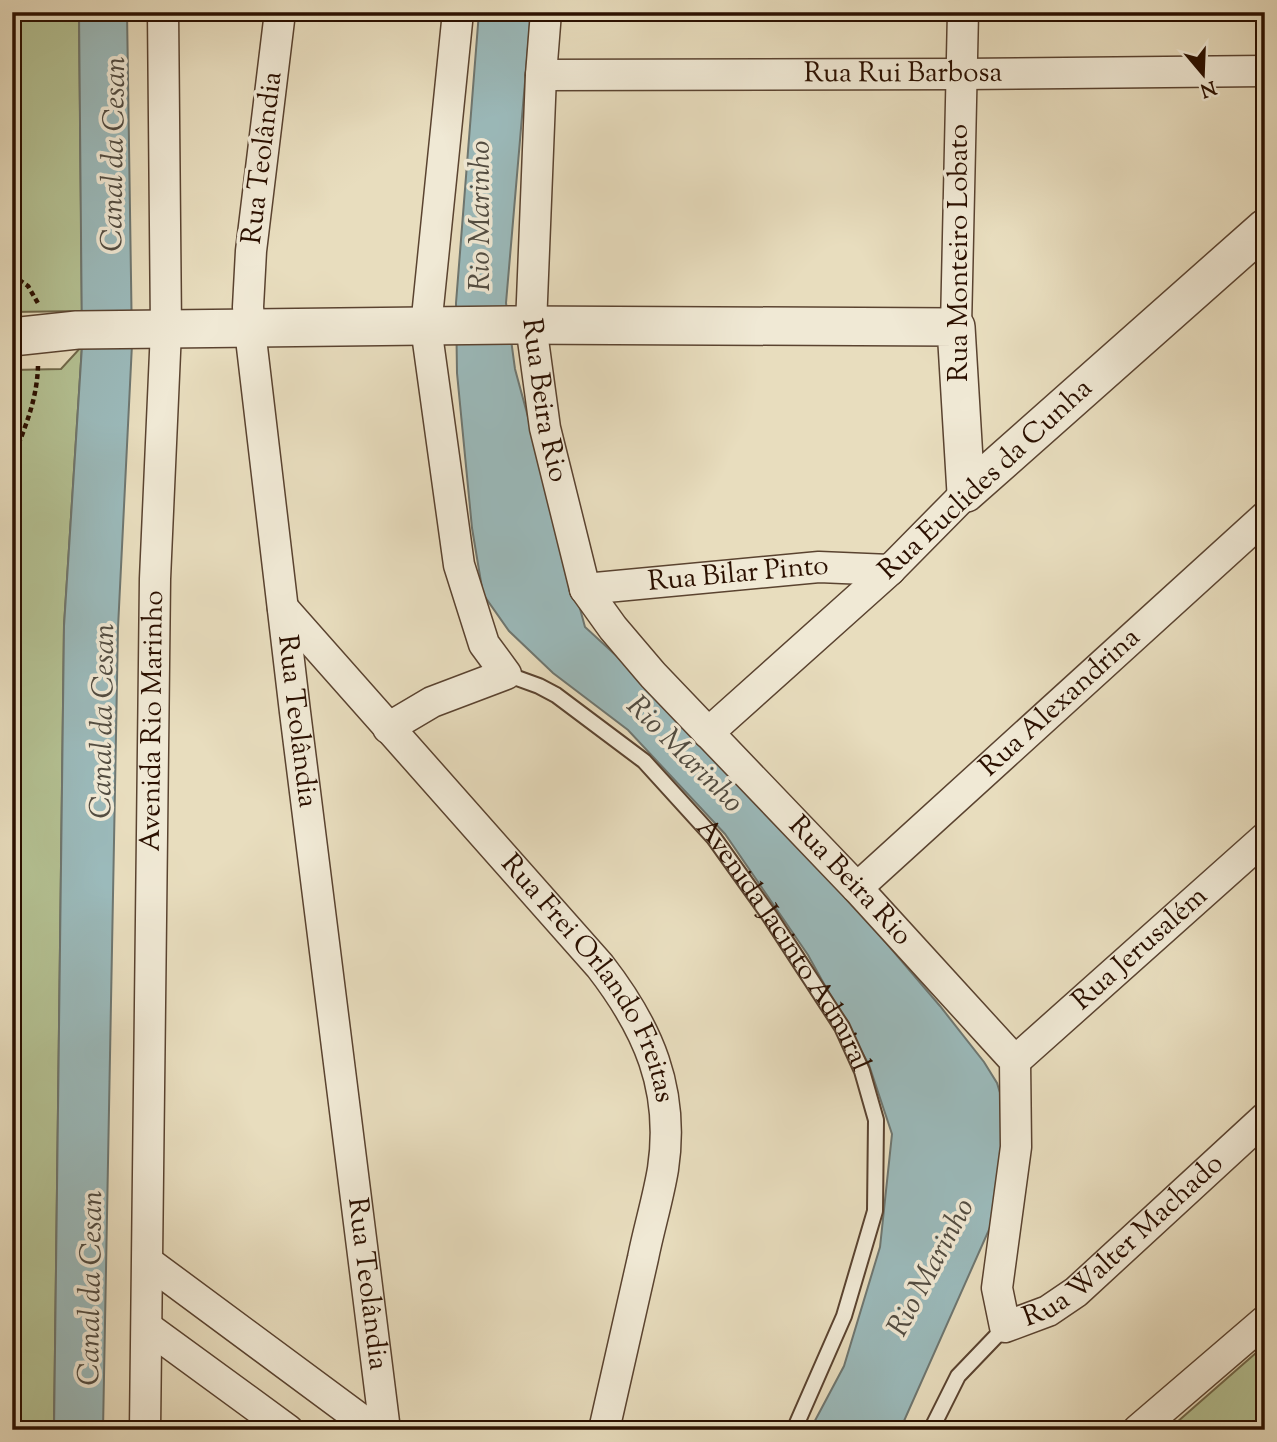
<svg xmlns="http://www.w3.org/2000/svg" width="1277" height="1442" viewBox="0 0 1277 1442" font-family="'Sorts Mill Goudy',serif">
  <rect width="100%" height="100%" fill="#e8ddbe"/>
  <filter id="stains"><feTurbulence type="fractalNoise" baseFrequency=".00286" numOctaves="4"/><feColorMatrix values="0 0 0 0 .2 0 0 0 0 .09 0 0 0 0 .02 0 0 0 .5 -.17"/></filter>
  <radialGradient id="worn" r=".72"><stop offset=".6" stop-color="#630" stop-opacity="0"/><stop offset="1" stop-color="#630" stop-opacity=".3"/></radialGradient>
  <!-- green -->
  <path fill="#b4c193" stroke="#70684a" stroke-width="2" d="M 12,12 L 79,12 L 82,311 L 12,312 Z
    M 82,346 L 64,626 L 54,1430 L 12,1430 L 12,370 L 61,369 Z
    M 1265,1345 L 1265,1430 L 1168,1430 Z"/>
  <!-- water -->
  <path fill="#9bbabb" stroke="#6e7670" stroke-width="2" d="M 79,12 L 127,12 L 132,344 L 118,628 L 103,1430 L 54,1430 L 64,626 L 82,346 Z
    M 479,12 L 531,12 L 506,303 L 515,369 L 585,627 L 732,762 L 940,1006 L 984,1062 L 997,1083 L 1009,1122 L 992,1223 L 900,1430 L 810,1430 L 844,1366 L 880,1247 L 892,1134 L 869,1065 L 808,955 L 725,834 L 628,730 L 553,673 L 509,631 L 483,594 L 472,528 L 457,373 L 456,303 Z"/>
  <!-- building -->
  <path fill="#e0b08a" stroke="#2b1000" stroke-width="2" d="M 1100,12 L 1131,12 L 1131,16 L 1100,15 Z"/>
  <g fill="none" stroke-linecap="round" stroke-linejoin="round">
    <!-- service casing -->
    <g stroke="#5a4330" stroke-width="18">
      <g id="service">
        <path id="s1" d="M 506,674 L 539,686 L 556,695 L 644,761 L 714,838 L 769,915 L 842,1027 L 862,1071 L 876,1120 L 875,1211 L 844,1316 L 794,1430"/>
        <path d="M 931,1430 L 958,1376 L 1005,1327"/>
      </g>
    </g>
    <!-- minor casing -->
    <g stroke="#5a4330" stroke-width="33">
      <g id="minor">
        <path id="s2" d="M 280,12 L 251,251 L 248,307 L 250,330 L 295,712 L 385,1430"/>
        <path id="s3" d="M 546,12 L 541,75 L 531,325 L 545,428 L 585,589 L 613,628 L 653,675 L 857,888 L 1015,1061 L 1016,1147 L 997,1288 L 1005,1327 L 1048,1311 L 1076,1292 L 1265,1118"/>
        <path id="s4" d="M 541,75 L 961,74 L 1265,71"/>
        <path d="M 956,327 L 963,12"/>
        <path id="s5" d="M 585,589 L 819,567 L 890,570"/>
        <path id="s6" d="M 283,608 L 600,966 C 648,1028 675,1089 663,1169 C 658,1199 649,1228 643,1258 C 630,1315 617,1372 604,1430"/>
        <path d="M 388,728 L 432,702 L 506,674 L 484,644 L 459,565 L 426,327 L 458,12"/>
        <path d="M 708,733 L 890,570 L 966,493"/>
        <path id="s7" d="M 857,888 L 1265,517"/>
        <path id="s8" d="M 1015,1061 L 1265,838"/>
        <path d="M 148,1262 L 375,1430"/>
        <path d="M 147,1327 L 288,1430"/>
        <path id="s9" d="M 145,1430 L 155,579 L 166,330 L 163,12"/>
        <path d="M 1138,1430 L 1265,1321"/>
      </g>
    </g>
    <!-- tertiary casing -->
    <g stroke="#5a4330" stroke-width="40">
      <path id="tertiary" d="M 12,337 L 77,330 L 516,325 L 956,327 L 966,493
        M 966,493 L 1265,228"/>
    </g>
    <!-- path -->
    <path stroke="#2b1000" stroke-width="4.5" stroke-dasharray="5 3.5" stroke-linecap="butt" d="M 12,275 L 28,286 L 39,305
      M 12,460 C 25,428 37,400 38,366"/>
    <!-- service -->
    <use href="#service" stroke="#f0e9d5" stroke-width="14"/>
    <!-- minor -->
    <use href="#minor" stroke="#f0e9d5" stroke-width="30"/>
    <!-- tertiary -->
    <use href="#tertiary" stroke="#f0e9d5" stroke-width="37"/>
  </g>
  <g text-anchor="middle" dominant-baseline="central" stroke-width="7" stroke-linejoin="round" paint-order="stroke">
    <!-- street labels -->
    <g font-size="28" fill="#2b1000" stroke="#f0e9d5">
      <text stroke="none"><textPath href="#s4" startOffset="362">Rua Rui Barbosa</textPath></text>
      <text transform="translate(263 158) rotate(-83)">Rua Teolândia</text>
      <text transform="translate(960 253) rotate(-90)">Rua Monteiro Lobato</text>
      <text stroke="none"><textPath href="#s3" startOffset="390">Rua Beira Rio</textPath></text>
      <text transform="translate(986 480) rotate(-43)">Rua Euclides da Cunha</text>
      <text stroke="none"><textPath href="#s5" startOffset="154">Rua Bilar Pinto</textPath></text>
      <text stroke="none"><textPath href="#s7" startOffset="275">Rua Alexandrina</textPath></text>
      <text stroke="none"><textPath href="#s9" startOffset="709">Avenida Rio Marinho</textPath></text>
      <text stroke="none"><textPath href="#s2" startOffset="714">Rua Teolândia</textPath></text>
      <text stroke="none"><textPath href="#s3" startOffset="978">Rua Beira Rio</textPath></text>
      <text stroke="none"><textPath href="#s1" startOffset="396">Avenida Jacinto Admiral</textPath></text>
      <text stroke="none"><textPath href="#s8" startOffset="168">Rua Jerusalém</textPath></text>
      <text stroke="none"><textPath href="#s6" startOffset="483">Rua Frei Orlando Freitas</textPath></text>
      <text stroke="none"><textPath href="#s3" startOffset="1638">Rua Walter Machado</textPath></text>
      <text stroke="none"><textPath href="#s2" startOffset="1281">Rua Teolândia</textPath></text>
    </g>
    <!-- water labels -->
    <g font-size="30" font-style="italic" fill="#524c41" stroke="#f0e9d5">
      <text transform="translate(115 154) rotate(-89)">Canal da Cesan</text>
      <text transform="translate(481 216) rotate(-90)">Rio Marinho</text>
      <text transform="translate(104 721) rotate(-89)">Canal da Cesan</text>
      <text transform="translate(684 755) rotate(45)">Rio Marinho</text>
      <text transform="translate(932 1268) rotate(-62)">Rio Marinho</text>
      <text transform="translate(92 1288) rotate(-89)">Canal da Cesan</text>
    </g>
  </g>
  <!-- margin -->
  <rect width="1277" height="1442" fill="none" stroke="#e8ddbe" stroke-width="42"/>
  <rect x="14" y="14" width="1249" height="1414" fill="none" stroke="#2b1000" stroke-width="3.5"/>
  <rect x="21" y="21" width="1235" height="1400" fill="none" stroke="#2b1000" stroke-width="2"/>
  <!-- north arrow -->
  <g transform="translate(1203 74) rotate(161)" stroke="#f0e9d5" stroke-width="5" paint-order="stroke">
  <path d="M0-5L12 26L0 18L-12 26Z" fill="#2b1000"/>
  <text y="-10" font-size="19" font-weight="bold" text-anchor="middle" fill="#2b1000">N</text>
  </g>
  <rect width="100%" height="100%" filter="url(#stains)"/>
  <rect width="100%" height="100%" fill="url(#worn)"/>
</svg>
